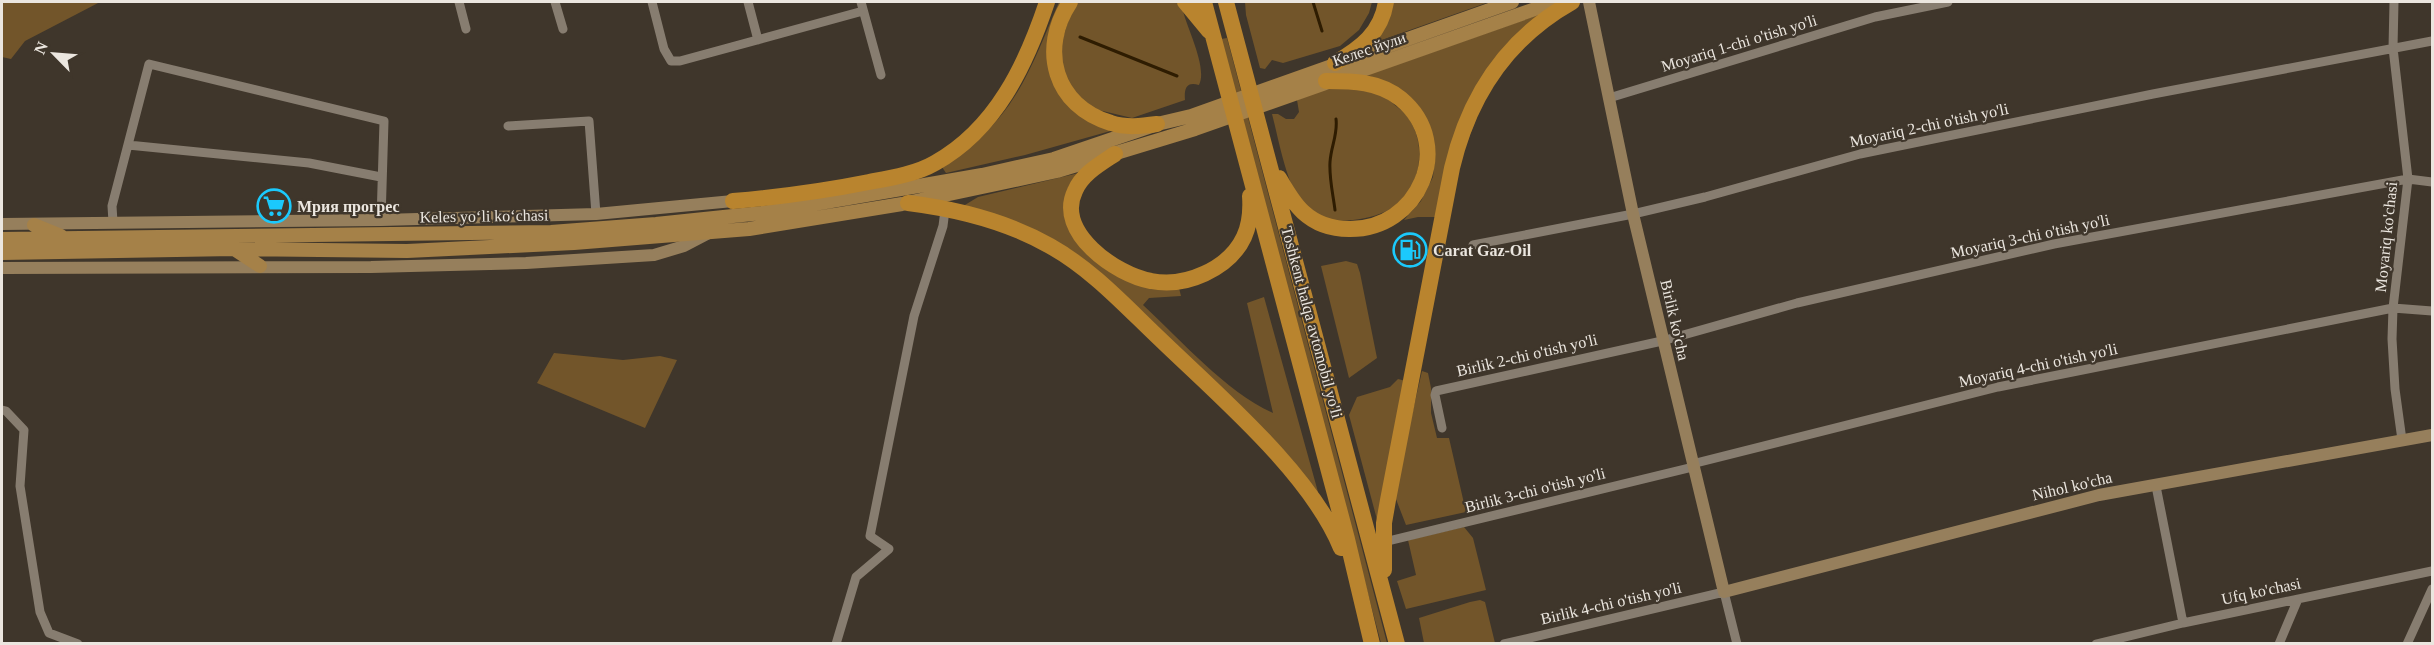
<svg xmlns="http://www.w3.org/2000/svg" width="2434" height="645" viewBox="0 0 2434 645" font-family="Georgia,serif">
  <rect width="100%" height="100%" fill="#3f362b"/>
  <!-- green -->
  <path fill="#72552a" d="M 2,2 L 100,2 L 25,41 L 11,59 L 2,57 Z
    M 1059,2 L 1063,2 L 1049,66 L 1114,130 L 1025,155 L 946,173 L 942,167 C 961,151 983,137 999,118 C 1027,85 1042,41 1059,2 Z
    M 1079,2 L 1177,2 L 1182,7 C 1186,27 1208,67 1199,85 C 1186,81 1184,89 1185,100 L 1132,118 L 1086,107 L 1065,83 L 1059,50 L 1073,7 Z
    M 1245,2 L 1372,2 L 1369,13 L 1359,30 L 1340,46 L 1283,63 L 1272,60 L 1265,69 L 1260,68 L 1246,15 Z
    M 1394,2 L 1489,2 L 1376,42 Z
    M 1538,15 L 1502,50 L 1439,217 L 1418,217 L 1404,220 L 1421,201 L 1433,177 L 1435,156 L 1432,138 L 1384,82 L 1367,75 Z
    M 1227,38 L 1387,643 L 1381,643 L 1221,39 Z
    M 1341,87 C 1353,89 1366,90 1377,93 C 1384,95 1391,102 1396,106 C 1428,128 1426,182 1396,205 C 1383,215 1368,218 1353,220 C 1336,222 1319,220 1306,208 C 1287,190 1279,140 1272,114 L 1278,114 L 1286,119 L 1294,119 L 1299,112 L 1297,100 L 1319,91 Z
    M 1083,172 L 1074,180 L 1083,247 L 1179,288 L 1181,296 L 1149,298 L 1143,305 C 1181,340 1226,392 1273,413 L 1247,303 L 1264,297 L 1318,492 L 1316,492 L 1121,291 L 1070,249 L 960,208 L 978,197 Z
    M 1346,261 L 1357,264 L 1360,273 L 1377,358 L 1349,378 L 1321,266 Z
    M 554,353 L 623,360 L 660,356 L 677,360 L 645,428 L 537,383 Z
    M 1422,371 L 1428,373 L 1431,388 L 1431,413 L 1437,438 L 1449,438 L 1466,512 L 1406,525 L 1394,494 Z
    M 1398,379 L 1406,381 L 1379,527 L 1349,415 L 1357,397 L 1390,387 Z
    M 1464,527 L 1473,538 L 1486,590 L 1406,609 L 1397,581 L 1416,575 L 1408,540 Z
    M 1480,600 L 1485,602 L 1495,643 L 1424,643 L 1419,618 L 1470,602 Z"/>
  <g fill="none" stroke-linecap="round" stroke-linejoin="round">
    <!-- stream -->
    <path stroke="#2e1c01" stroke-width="3" d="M 1313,2 L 1322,31
      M 1080,37 L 1177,76
      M 1335,210 C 1333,194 1329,178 1330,162 C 1331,146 1338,134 1336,119"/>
    <!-- street -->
    <path stroke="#877d70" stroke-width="9" d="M 459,2 L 466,29
      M 555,2 L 563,29
      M 652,2 L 664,49 L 671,61 L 680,61 L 863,11
      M 748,2 L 758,40
      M 861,2 L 881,75
      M 2394,2 L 2393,48 L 2408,179 L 2393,308 L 2392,339 L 2395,389 L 2402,440
      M 1609,98 L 1875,17 L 1948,2
      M 508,126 L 589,121 L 596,214
      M 128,145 L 309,163 L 381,177
      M 113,222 L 112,206 L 149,64 L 384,121 L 381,220
      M 1473,245 L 1633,214 L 1705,197 L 1860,154 L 2153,94 L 2432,41
      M 2,410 L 6,411 L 24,430 L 20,486 L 40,612 L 49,633 L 78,644
      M 1442,428 L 1435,395 L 1436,391 L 1662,341 L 1797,303 L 2054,244 L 2408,179 L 2432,182
      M 1692,464 L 1998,387 L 2393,308 L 2432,311
      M 2156,486 L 2183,623
      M 1384,542 L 1693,467
      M 836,644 L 856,577 L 889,549 L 870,536 L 914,316 L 943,226 L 945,210
      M 1504,644 L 1724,592 L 1737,644
      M 2096,644 L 2183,623 L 2432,571
      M 2279,644 L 2298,599
      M 2407,644 L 2432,589"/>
    <!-- secondary -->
    <path stroke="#967f5c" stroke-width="12" d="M 1589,2 L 1633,214 L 1724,592 L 2099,495 L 2432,435
      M 2,224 L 381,220 L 596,214 L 733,201
      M 2,268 L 371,267 L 526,263 L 654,255 L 684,246 L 707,234"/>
    <!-- primary -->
    <path stroke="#a58148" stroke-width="14" d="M 34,225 L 61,236
      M 2,239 L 551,232 L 656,224 L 762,213 L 982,175 L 1054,159 L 1157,124 L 1191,116 L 1512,2
      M 234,249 L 260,266
      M 2,253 L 234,249 L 407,251 L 574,243 L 749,229 L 902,204 L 1057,171 L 1195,129 L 1555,2"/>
    <!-- highway -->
    <path stroke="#b9842e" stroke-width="16" d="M 1070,2 C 1039,49 1054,106 1111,123 C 1126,128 1142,126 1157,124
      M 1185,2 L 1209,31
      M 1204,2 L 1347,539 L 1372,644
      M 1226,2 L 1397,644
      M 1335,63 C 1361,48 1381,33 1386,2
      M 1115,154 C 1100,164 1082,174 1075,191 C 1055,232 1116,275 1151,281 C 1185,288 1229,269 1244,237 C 1250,224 1251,210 1250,196
      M 1279,178 C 1286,190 1293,203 1303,212 C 1316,224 1332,229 1349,229 C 1419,230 1456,145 1401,99 C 1379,81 1352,81 1326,81
      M 733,201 C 779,197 824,191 869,182 C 891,178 916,174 935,163 C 996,129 1026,65 1047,2
      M 908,203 C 956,209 1008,222 1050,246 C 1093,270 1126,307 1161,340 C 1219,396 1311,474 1341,548
      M 1384,570 L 1384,523 L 1388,500 L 1452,168 C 1469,96 1508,38 1572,2"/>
  </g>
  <!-- icons -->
  <defs>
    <g id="supermarket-ring" transform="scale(1.725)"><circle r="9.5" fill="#3f362b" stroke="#1bc9fc" stroke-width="1.5"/><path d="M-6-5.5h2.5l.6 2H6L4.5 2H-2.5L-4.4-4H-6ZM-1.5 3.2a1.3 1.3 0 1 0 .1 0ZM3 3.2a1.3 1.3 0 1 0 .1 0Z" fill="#1bc9fc"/></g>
    <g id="fuel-ring" transform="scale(1.725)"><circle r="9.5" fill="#3f362b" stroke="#1bc9fc" stroke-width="1.5"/><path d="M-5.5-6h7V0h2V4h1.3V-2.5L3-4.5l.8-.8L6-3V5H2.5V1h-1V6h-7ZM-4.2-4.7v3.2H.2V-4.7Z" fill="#1bc9fc"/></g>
  </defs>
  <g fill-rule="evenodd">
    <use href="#supermarket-ring" x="274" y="206"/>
    <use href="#fuel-ring" x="1410" y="250"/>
  </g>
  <g text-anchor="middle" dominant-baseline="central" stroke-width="4.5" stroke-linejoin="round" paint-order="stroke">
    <!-- street labels -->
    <g font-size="16" fill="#ebe6df" stroke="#3f362b">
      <text transform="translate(1739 43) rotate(-17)">Moyariq 1-chi o'tish yo'li</text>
      <text transform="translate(1369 49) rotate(-19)">Келес йули</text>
      <text transform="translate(1929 125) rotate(-12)">Moyariq 2-chi o'tish yo'li</text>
      <text transform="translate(484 216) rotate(-1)">Keles yoʻli koʻchasi</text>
      <text transform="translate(2030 236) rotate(-12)">Moyariq 3-chi o'tish yo'li</text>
      <text transform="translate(2386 237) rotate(-84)">Moyariq ko'chasi</text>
      <text transform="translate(1675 320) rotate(77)">Birlik ko'cha</text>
      <text transform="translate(1312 322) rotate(75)">Toshkent halqa avtomobil yo'li</text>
      <text transform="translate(1527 355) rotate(-13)">Birlik 2-chi o'tish yo'li</text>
      <text transform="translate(2038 365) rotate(-12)">Moyariq 4-chi o'tish yo'li</text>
      <text transform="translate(2072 486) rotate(-13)">Nihol ko'cha</text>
      <text transform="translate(1535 490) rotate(-14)">Birlik 3-chi o'tish yo'li</text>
      <text transform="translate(2261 591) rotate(-12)">Ufq ko'chasi</text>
      <text transform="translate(1611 603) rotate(-13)">Birlik 4-chi o'tish yo'li</text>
    </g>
    <!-- poi labels -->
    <g font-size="16" font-weight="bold" fill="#ebe6df" stroke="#3f362b" text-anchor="start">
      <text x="297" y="206">Мрия прогрес</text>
      <text x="1433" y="250">Carat Gaz-Oil</text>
    </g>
  </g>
  <!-- border -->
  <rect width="2434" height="645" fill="none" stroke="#ebe6df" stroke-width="6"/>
  <!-- north arrow -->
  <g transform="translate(54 54) rotate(295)" stroke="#3f362b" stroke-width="4.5" paint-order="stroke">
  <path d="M0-4.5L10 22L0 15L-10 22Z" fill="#ebe6df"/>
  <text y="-9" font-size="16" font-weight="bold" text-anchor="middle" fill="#ebe6df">N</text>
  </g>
</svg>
